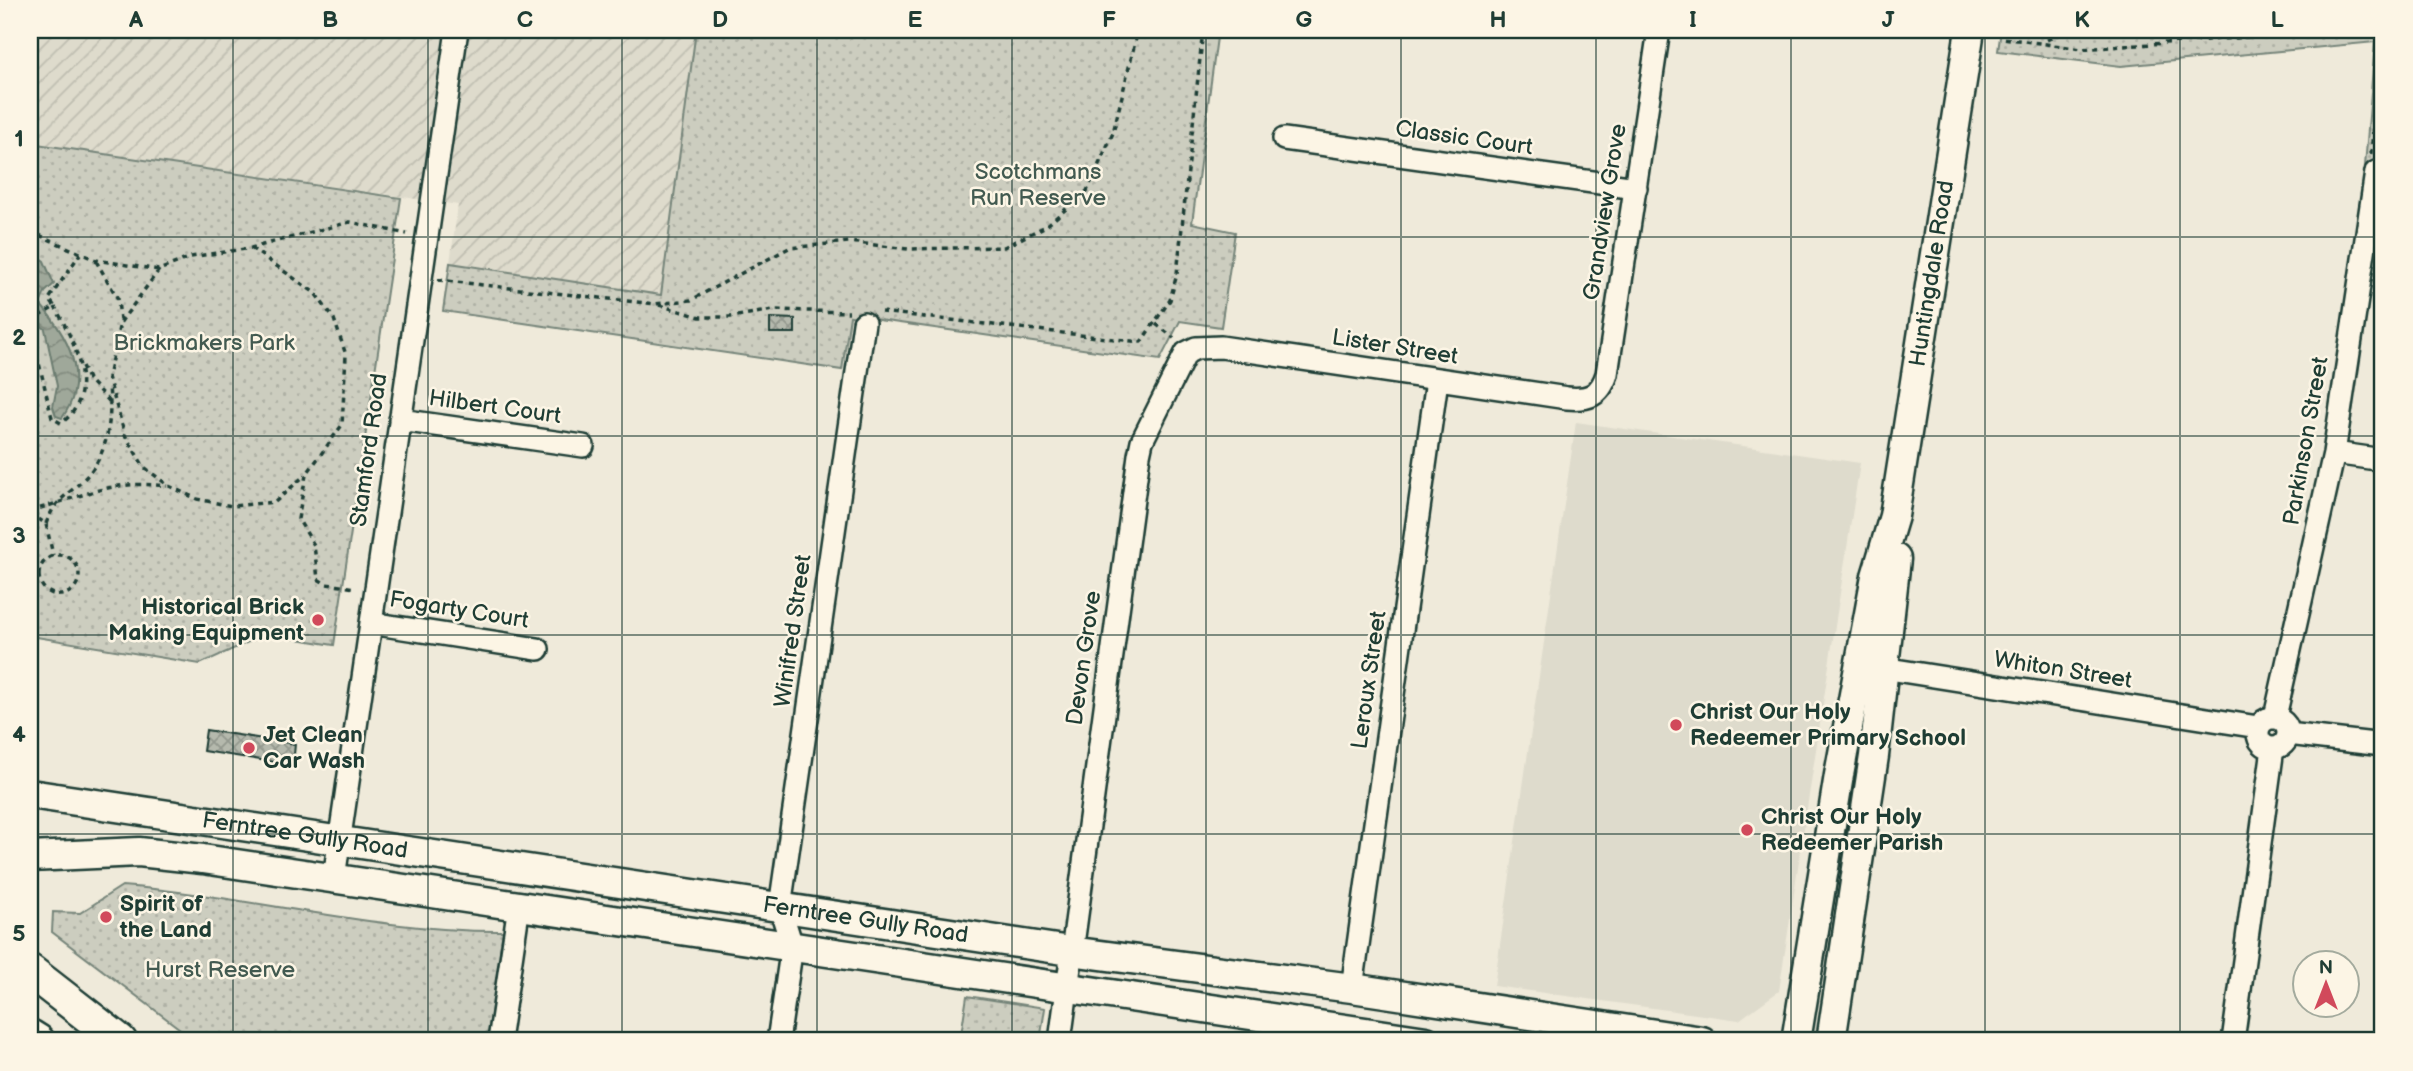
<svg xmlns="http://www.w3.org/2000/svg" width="2413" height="1071" viewBox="0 0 2413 1071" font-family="'Balsamiq Sans',sans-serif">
  <defs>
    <pattern id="industrial-furrows" width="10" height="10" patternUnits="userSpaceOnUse" patternTransform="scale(1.75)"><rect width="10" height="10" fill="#dedbcc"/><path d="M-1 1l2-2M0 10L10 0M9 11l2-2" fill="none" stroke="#bebdb0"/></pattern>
    <pattern id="park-dots" width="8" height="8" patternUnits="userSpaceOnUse" patternTransform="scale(1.75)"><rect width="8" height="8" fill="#cccdbf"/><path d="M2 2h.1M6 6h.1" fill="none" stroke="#afb1a5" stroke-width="1.8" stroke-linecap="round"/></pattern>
    <pattern id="water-waves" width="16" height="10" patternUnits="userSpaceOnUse" patternTransform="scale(1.75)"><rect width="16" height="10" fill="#9fa89a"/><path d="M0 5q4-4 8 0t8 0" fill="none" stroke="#818a7e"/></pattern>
    <pattern id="building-cross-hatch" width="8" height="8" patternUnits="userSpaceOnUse" patternTransform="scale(1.75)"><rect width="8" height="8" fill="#b5b9ad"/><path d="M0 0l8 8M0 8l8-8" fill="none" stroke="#93988e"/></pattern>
  </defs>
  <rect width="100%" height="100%" fill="#efeada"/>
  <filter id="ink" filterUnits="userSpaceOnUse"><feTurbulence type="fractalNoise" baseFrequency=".0143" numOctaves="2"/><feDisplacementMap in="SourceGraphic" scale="14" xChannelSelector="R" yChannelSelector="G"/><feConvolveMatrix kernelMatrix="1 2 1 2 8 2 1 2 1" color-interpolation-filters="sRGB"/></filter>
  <g filter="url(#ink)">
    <!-- built -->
    <path fill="#dedbcc" d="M 1576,422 L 1860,463 L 1779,991 L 1739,1020 L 1494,986 Z"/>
    <!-- industrial -->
    <path fill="url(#industrial-furrows)" d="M 30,30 L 696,30 L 661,295 L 450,263 L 458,205 L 30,143 Z"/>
    <!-- park -->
    <path fill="url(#park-dots)" stroke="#76857a" stroke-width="2" d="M 696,30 L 1218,30 L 1192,223 L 1235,232 L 1221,327 L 1180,321 L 1160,360 L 850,316 L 842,370 L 443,311 L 450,263 L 661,295 Z
      M 2001,30 L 2383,30 L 2383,137 L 2379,163 L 2365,166 L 2375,42 L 2121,66 L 1998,51 Z
      M 30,143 L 401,198 L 334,645 L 266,634 L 200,664 L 30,636 Z
      M 122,886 C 250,896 375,932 503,931 L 487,1041 L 196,1041 L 52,932 L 53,912 L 80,913 Z
      M 967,996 L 1045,1008 L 1040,1041 L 960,1041 Z"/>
    <!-- water -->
    <path fill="url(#water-waves)" stroke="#6c7d71" stroke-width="2" d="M 30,251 L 44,261 L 54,284 L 45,292 L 40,304 C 68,336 91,378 62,418 L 56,416 L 53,407 L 57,386 L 45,329 L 30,316 Z"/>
    <!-- building -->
    <path fill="url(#building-cross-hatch)" stroke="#1f3d34" stroke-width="2" d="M 770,318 L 795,319 L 795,333 L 770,333 Z
      M 206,730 L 295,744 L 293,765 L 203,751 Z"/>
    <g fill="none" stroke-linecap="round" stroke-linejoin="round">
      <!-- minor casing -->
      <g stroke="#1f3d34" stroke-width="26">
        <path id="minor" d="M 1284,139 L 1636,188
          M 400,420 L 583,446
          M 2334,453 L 2383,460
          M 371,623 L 538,649
          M 1870,666 L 2258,727
          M 2275,717 L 2334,453 L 2376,172 L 2383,173
          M2258 733a15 15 0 1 1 30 0a15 15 0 1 1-30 0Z
          M 2288,734 L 2383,745
          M 334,878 L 457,30
          M 1352,988 L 1437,380
          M 499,1041 L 519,905
          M 778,1041 L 792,946 L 780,907 L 864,323
          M 1060,1041 L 1139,455 L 1142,441 L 1186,353 L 1196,348 L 1221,347 L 1567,398 C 1588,400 1600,396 1607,374 L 1659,30
          M 2233,1041 L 2273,748"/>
      </g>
      <!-- major casing -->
      <g stroke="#1f3d34" stroke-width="33">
        <g id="major">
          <path id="s1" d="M 30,794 L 1070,951 L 1352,988 L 1702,1041"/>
          <path d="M 30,857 L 139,852 L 203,859 L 1426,1041"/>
          <path id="s2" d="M 1796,1041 L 1839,775 L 1876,576 L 1894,516 L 1970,30"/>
          <path d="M 1831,1041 L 1874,756 L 1896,559"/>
        </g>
      </g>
      <!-- highway casing -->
      <g stroke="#1f3d34" stroke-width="37">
        <path id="highway" d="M 30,971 L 120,1041
          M 30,1036 L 38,1041"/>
      </g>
      <!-- path -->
      <path stroke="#1f3d34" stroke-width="3.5" stroke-dasharray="5 5" stroke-linecap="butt" d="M 2004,30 L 2003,38 L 2082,49 L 2345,30
        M 2378,30 L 2383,30
        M 2047,40 L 2067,30
        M 2371,154 L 2380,47 L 2383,43
        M 30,231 L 96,260 L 159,270 L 191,257 L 251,248 L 350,222 L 407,234
        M 251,248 L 315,293 L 334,319 L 346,355 L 342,425 L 306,475 L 298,519 L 314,545 L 318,579 L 326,584 L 356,588
        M 96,261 L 118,299 L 120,321
        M 159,270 L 120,323 L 108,377 L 125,435 L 144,467 L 169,486 L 197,499 L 232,506 L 275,502 L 304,476
        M 438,280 L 655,304 L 691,300 L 789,248 L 849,242 L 908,249 L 1004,247 L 1046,226 L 1087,191 L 1113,133 L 1138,30
        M 659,305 L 700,317 L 731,317 L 773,310 L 849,312
        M 881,312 L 1141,342 L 1170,300 L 1177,274 L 1203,30
        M 30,321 L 55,307 L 49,299 L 80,254
        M 1156,324 L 1174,338
        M 30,347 L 39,363 L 52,418 L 61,423 C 101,396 74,340 55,307
        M 82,366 L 88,379 L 109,401
        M 30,511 C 83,497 109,479 167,486
        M 30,513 L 46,524 L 53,555
        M 46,524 C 55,499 67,496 84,479 C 109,454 112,418 109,386
        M39 575a20 20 0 1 1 40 0a20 20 0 1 1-40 0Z"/>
      <!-- minor -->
      <use href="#minor" stroke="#fcf5e5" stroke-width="21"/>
      <!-- major -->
      <use href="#major" stroke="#fcf5e5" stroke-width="28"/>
      <!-- highway -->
      <use href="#highway" stroke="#fcf5e5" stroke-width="32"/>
    </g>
  </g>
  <!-- grid -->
  <path fill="none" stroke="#1f3d34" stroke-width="2" stroke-opacity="0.55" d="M 233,30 L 233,1041M 428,30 L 428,1041M 622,30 L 622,1041M 817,30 L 817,1041M 1012,30 L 1012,1041M 1206,30 L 1206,1041M 1401,30 L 1401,1041M 1596,30 L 1596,1041M 1791,30 L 1791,1041M 1985,30 L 1985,1041M 2180,30 L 2180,1041M 30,237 L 2383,237M 30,436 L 2383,436M 30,635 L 2383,635M 30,834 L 2383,834"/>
  <!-- markers -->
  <g fill="#d1495b" stroke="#fcf5e5" stroke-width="2.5">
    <circle cx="318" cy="620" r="7"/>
    <circle cx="1676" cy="725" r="7"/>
    <circle cx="249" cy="748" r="7"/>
    <circle cx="1747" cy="830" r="7"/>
    <circle cx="106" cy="917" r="7"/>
  </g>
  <g text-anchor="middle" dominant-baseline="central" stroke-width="5" stroke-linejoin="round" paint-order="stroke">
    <!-- street labels -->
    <g font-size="23" fill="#1f3d34" stroke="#fcf5e5">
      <text transform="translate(1464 138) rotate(8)">Classic Court</text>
      <text transform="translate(1605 212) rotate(-81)">Grandview Grove</text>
      <text stroke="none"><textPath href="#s2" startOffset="780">Huntingdale Road</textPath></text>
      <text transform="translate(1395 347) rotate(9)">Lister Street</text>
      <text transform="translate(495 407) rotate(8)">Hilbert Court</text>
      <text transform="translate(2306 441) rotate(-80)">Parkinson Street</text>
      <text transform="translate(369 450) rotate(-82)">Stamford Road</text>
      <text transform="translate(459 610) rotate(9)">Fogarty Court</text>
      <text transform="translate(793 631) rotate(-82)">Winifred Street</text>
      <text transform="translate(1084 658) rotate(-82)">Devon Grove</text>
      <text transform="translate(2063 670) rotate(9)">Whiton Street</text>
      <text transform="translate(1369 680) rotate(-82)">Leroux Street</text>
      <text stroke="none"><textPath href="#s1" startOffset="278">Ferntree Gully Road</textPath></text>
      <text stroke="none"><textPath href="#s1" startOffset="845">Ferntree Gully Road</textPath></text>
    </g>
    <!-- park labels -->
    <g font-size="23" fill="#425a50" stroke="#fcf5e5">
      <text x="1038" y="172">Scotchmans<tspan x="1038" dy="26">Run Reserve</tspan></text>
      <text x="204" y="343">Brickmakers Park</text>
      <text x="220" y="970">Hurst Reserve</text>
    </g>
    <!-- poi labels -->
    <g font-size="23" font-weight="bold" fill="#1f3d34" stroke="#fcf5e5" text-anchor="start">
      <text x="304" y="607" text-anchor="end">Historical Brick<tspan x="304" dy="26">Making Equipment</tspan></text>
      <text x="1690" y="712">Christ Our Holy<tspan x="1690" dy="26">Redeemer Primary School</tspan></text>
      <text x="263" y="735">Jet Clean<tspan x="263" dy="26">Car Wash</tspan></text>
      <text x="1761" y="817">Christ Our Holy<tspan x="1761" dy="26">Redeemer Parish</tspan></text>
      <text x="120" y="904">Spirit of<tspan x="120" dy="26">the Land</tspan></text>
    </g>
  </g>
  <!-- margin -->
  <rect width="2413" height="1071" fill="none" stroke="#fcf5e5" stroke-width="77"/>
  <!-- north arrow -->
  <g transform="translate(2326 984)"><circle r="33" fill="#fcf5e5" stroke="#a4ab9e" stroke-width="2"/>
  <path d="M0-5L12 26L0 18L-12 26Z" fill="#d1495b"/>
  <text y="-10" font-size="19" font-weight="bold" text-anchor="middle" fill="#1f3d34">N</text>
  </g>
  <rect x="38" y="38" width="2336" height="994" fill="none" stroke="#1f3d34" stroke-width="2.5"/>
  <g font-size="23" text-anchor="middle" font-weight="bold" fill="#1f3d34">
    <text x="136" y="27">A</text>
    <text x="330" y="27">B</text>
    <text x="525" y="27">C</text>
    <text x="720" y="27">D</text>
    <text x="915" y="27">E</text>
    <text x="1109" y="27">F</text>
    <text x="1304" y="27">G</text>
    <text x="1498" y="27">H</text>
    <text x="1693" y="27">I</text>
    <text x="1888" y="27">J</text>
    <text x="2082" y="27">K</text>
    <text x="2277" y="27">L</text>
    <text x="19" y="146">1</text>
    <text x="19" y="345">2</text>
    <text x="19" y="543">3</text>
    <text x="19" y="742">4</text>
    <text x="19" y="941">5</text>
  </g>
</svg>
